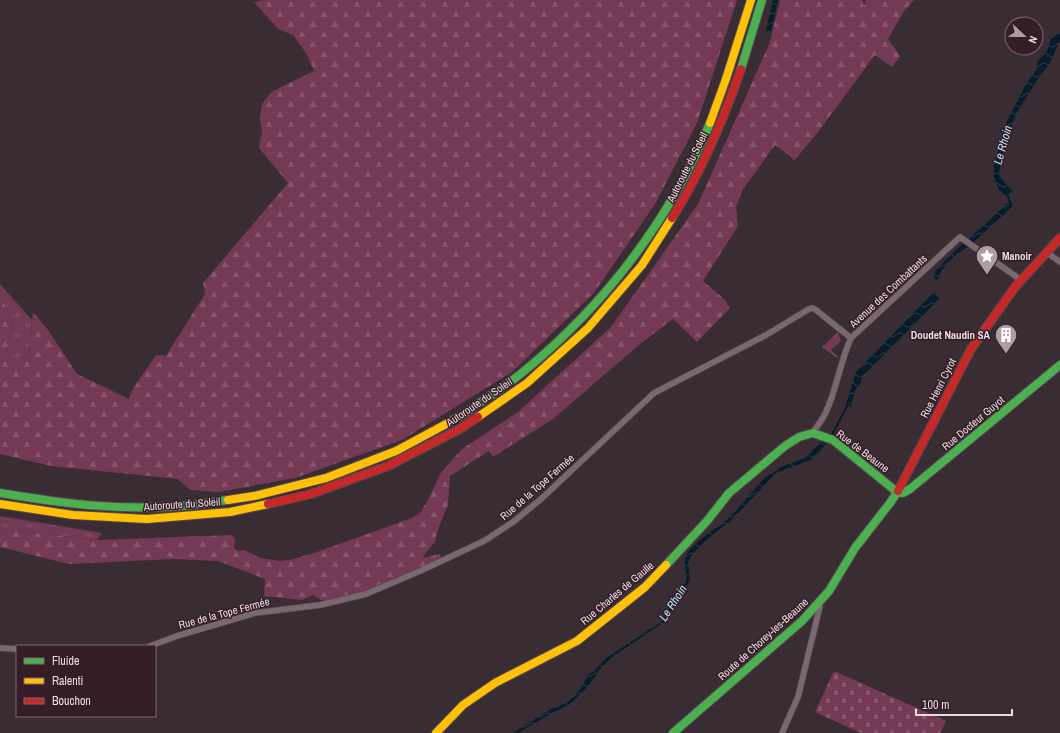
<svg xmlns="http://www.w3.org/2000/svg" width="1060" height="733" viewBox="0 0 1060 733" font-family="'Archivo Narrow',sans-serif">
  <defs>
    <pattern id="grass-tufts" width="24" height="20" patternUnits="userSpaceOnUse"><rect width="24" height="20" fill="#743955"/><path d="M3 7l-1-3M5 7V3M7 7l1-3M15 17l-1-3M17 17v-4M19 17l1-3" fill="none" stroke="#88556d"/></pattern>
    <pattern id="forest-firs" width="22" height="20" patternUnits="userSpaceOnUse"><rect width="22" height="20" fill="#743955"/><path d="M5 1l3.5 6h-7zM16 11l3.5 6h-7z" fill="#88556d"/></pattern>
    <pattern id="cemetery-stones" width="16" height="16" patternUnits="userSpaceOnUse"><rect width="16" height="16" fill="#743955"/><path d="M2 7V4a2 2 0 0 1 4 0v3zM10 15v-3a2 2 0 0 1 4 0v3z" fill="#88556d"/></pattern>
    <pattern id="water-waves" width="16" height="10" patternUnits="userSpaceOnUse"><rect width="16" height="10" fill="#051d2a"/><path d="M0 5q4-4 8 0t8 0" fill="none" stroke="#2a3d49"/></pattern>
  </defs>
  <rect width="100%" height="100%" fill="#392c32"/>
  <!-- grass -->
  <path fill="url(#grass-tufts)" d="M 0,284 L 32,320 L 29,353 L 16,363 L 8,358 L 5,349 L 14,326 L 5,305 L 0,301 Z
    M 838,332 L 841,341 L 831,350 L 838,357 L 837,358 L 822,347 Z
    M 0,516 L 102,533 L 97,540 L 0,529 Z"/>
  <!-- forest -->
  <path fill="url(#forest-firs)" d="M 265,0 L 737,0 L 697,123 L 655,204 L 594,293 L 512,372 L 402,440 L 295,478 L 219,492 L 190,490 L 178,479 L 51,466 L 0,454 L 0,301 L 5,305 L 14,326 L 5,349 L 8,358 L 16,363 L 29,353 L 33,312 L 48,330 L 77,374 L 129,399 L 132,390 L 156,355 L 166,356 L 205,294 L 203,283 L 288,183 L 259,148 L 262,131 L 260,120 L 262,104 L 271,92 L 314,71 L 306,53 L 293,35 L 278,29 L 254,2 Z
    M 780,0 L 862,0 L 864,6 L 866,0 L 914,0 L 904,11 L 888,39 L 900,56 L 892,67 L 875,55 L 818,132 L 794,161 L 790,156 L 775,145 L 742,191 L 736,207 L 738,226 L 703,281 L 724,299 L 730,308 L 697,342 L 673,319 L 640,344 L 553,419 L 493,457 L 489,451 L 450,476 L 448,505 L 438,529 L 435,542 L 424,555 L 423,558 L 440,554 L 442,560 L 368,592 L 329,601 L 321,600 L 313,595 L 302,600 L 264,596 L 265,579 L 218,561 L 174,559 L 69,564 L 0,547 L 0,529 L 97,540 L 232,535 L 235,539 L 234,548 L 238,551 L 244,550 L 260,558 L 280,561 L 290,560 L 314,553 L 412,518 L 420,513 L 428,500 L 440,474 L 462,449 L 518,412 L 611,327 L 698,204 L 770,42 Z"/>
  <!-- cemetery -->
  <path fill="url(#cemetery-stones)" d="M 834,671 L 946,721 L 940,733 L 861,733 L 815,712 Z"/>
  <!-- water -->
  <path fill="url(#water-waves)" d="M 773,0 L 778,0 L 771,31 L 766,31 Z
    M 1060,32 L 1060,40 L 1050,63 L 1036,82 L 1016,114 L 1007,138 L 999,172 L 1001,178 L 1013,192 L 1007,196 L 999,190 L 994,177 L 994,165 L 1007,121 L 1026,84 L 1037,69 L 1037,62 L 1047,51 L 1051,39 Z
    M 1009,202 L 1013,206 L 973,243 L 969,239 Z
    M 963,243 L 968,247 C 957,252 946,264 939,275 L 940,277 L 936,281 L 934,276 L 936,270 Z
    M 934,292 L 940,298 L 862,377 L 860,384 L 855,390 L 851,407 L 846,404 L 856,372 Z
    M 821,442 L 827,443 L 811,460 L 781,471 L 778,468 L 805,458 Z
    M 770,473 L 773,476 L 734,518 L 705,541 L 691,556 L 688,562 L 690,579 L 688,584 L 664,622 L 611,658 L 601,668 L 585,690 L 569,705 L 552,713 L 518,733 L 513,733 L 551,709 L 569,701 L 582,687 L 588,675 L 593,672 L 606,658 L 662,621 L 686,581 C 688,573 682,563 686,556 C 692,542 720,527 732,515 C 745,501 756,486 770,473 Z"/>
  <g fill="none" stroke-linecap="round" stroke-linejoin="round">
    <!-- stream -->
    <path stroke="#051d2a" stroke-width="2" d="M 1007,194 L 1011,205
      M 832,435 L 848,404
      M 770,476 L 781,469"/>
    <!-- street casing -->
    <g stroke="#55494e" stroke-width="7">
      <path id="street" d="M 1046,252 L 1060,262
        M 813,433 C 817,426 823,419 826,412 C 837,388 840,362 851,338 L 960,237 L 1021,280
        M 150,646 L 177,636 L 255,613 L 320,605 L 366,594 L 420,571 L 484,541 L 513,522 L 541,499 L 654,393 L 766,335 L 809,309 L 812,308 L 816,310 L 851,338
        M 0,648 L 17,649
        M 782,733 L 798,697 L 819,610 L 820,607 L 818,603"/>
    </g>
    <!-- fast casing -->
    <g stroke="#55494e" stroke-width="10">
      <path id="fast" d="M 741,69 L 762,0
        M 471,409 C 488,397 506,386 523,372 C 604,306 670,220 710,123
        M 897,492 L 903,493 L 910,489 L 1060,365
        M 0,493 C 59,503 119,511 179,506 C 195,505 212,502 228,500
        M 666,565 L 707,521 L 729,493 L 785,446 L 799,437 L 813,433 L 833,440 L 897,492
        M 673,733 L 802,621 L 829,591 L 855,548 L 890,503 L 898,491"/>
    </g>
    <!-- slow casing -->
    <g stroke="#55494e" stroke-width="10">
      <path id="slow" d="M 710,123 L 726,79 L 751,0
        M 478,417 L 527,383 L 588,328 L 642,265 L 672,218
        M 228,500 L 254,496 L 326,478 L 396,451 L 461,416 L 471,409
        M 0,504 L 73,515 L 147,519 L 230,512 L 268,504
        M 436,733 L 463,705 L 495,683 L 577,641 L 645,587 L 666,565"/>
    </g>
    <!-- jam casing -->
    <g stroke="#55494e" stroke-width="10">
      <path id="jam" d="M 672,218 C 702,171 723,121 741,69
        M 898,491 L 971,349 L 1015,287 L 1060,238
        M 268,504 L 311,494 L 388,466 L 460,429 L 478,417"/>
    </g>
    <!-- street -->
    <use href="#street" stroke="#79686f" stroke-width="5.5"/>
    <!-- fast -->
    <use href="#fast" stroke="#4caf50" stroke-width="8"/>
    <!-- slow -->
    <use href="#slow" stroke="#ffc107" stroke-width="8"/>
    <!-- jam -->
    <use href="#jam" stroke="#c62828" stroke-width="8"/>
  </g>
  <!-- icons -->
  <defs>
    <g id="sight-pin" transform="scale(1.15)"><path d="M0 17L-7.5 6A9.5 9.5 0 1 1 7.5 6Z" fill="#ad9ea4" stroke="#341d27"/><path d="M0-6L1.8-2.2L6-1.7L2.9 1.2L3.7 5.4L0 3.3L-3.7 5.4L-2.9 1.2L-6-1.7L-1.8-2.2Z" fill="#fff"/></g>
    <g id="building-pin" transform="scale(1.15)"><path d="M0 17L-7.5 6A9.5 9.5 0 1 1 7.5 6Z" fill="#ad9ea4" stroke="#341d27"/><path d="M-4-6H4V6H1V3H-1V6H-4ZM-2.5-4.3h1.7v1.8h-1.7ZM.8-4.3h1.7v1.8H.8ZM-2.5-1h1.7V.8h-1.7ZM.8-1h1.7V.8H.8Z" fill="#fff"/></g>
  </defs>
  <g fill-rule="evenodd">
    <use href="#sight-pin" x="987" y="256"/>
    <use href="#building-pin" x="1006" y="335"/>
  </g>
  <g text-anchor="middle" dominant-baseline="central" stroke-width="3" stroke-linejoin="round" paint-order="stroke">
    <!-- street labels -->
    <g font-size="11" fill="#ecdce2" stroke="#341d27">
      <text transform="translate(687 167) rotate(-63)">Autoroute du Soleil</text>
      <text transform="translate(888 291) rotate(-43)">Avenue des Combattants</text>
      <text transform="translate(938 388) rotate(-63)">Rue Henri Cyrot</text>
      <text transform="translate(479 402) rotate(-34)">Autoroute du Soleil</text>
      <text transform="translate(973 423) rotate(-40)">Rue Docteur Guyot</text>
      <text transform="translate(863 451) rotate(37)">Rue de Beaune</text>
      <text transform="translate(537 487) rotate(-41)">Rue de la Tope Fermée</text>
      <text transform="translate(182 504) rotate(-4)">Autoroute du Soleil</text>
      <text transform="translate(617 593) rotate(-40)">Rue Charles de Gaulle</text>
      <text transform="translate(224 613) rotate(-15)">Rue de la Tope Fermée</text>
      <text transform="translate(763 639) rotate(-42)">Route de Chorey-les-Beaune</text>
    </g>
    <!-- poi labels -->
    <g font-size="11" font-weight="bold" fill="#ecdce2" stroke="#341d27" text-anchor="start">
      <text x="1002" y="256">Manoir</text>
      <text x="990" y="335" text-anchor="end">Doudet Naudin SA</text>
    </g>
    <!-- water labels -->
    <g font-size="12" font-style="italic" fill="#b4e2f8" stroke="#341d27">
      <text transform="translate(1003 145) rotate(-74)">Le Rhoin</text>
      <text transform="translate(673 603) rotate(-57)">Le Rhoin</text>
    </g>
  </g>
  <!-- legend -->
  <rect x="16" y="645" width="140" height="72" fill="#341d27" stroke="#7e6972"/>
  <rect x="24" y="658" width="20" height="6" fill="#4caf50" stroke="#7e6972"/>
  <text x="52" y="665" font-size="12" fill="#ecdce2">Fluide</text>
  <rect x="24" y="678" width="20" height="6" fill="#ffc107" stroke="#7e6972"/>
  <text x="52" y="685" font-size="12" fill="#ecdce2">Ralenti</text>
  <rect x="24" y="698" width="20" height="6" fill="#c62828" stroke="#7e6972"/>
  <text x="52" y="705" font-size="12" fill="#ecdce2">Bouchon</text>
  <!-- north arrow -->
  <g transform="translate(1024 36) rotate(112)"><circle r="19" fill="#341d27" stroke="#7e6972"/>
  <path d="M0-3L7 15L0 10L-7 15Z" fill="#ad9ea4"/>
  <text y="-6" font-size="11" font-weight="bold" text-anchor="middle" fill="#ecdce2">N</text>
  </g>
  <!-- scale -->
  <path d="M916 709v6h96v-6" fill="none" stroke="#ecdce2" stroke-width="2"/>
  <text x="922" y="709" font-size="12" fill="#ecdce2" stroke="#341d27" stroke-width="3" paint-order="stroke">100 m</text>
</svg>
